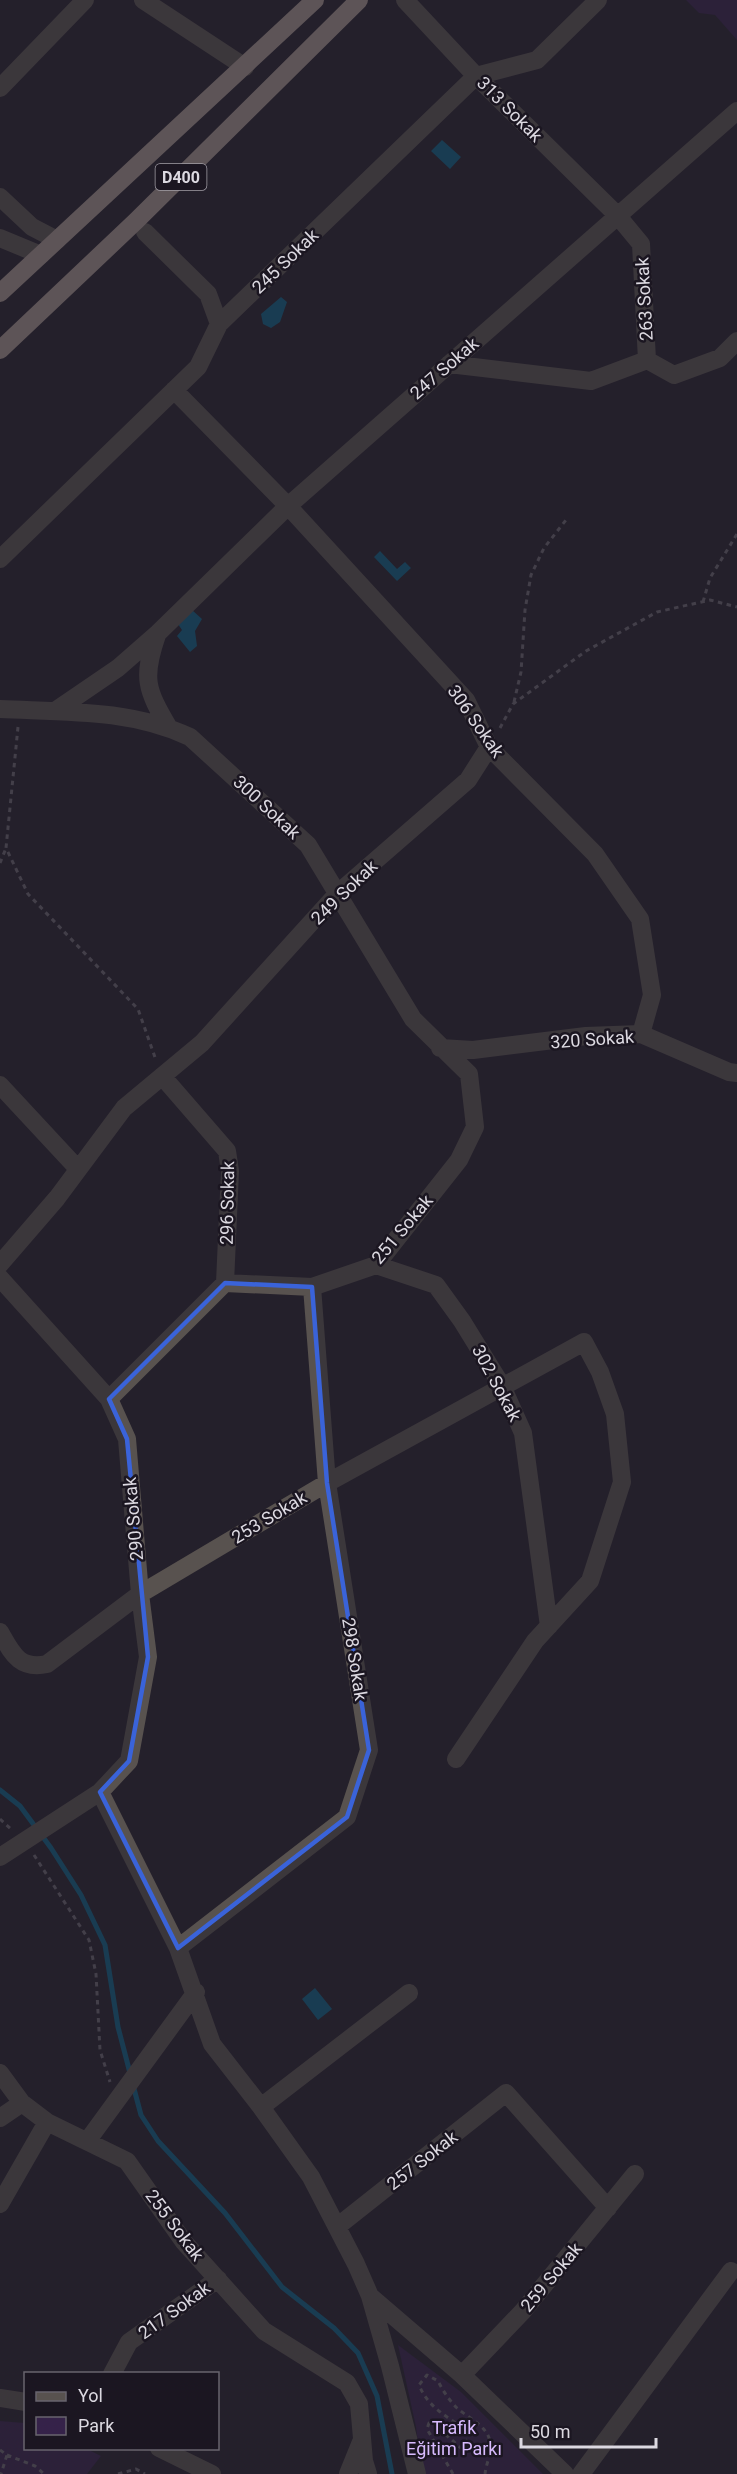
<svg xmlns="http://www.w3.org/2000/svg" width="737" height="2474" viewBox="0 0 737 2474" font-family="Roboto,sans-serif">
  <rect width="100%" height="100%" fill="#24202b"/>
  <!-- green -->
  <path fill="#352249" d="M 686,0 L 737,0 L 737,40 L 715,15 L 699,13 Z
    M 398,2345 L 461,2392 L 543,2474 L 422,2474 L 416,2427 Z
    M 0,2421 L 25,2423 L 26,2448 L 87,2449 L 101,2456 L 87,2474 L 0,2474 Z"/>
  <!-- water -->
  <path fill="#0d5e80" d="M 442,140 L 461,157 L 450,169 L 431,151 Z
    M 281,297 L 287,302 L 280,322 L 271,328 L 263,324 L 261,314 Z
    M 380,551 L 397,569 L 405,562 L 411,568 L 397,581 L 374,557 Z
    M 192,610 L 202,619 L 195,631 L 197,646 L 190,652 L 177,636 L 182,630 L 178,624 Z
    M 315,1988 L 332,2009 L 318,2020 L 302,1999 Z"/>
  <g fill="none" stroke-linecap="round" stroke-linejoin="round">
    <!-- stream -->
    <path stroke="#0d5e80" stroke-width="5" d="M 0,1790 L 20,1806 L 51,1848 L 81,1895 L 105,1945 L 118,2027 L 130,2073
      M 133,2085 L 141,2115 L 158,2141 L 225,2213 L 282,2287 L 334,2328 L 358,2353 L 377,2396 L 392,2474"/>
    <!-- path -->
    <path stroke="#68646e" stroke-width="3" stroke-dasharray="4.5 4.5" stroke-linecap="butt" d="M 703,602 L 710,578 L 737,534
      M 514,702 L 521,672 L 525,610 L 531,575 L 544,548 L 566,520
      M 18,727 L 6,848 L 28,894 L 138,1009 L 156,1060
      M 500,728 L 513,704 L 586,651 L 657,612 L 710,600 L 737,607
      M 0,863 L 6,848
      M 0,1819 L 12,1830
      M 34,1855 L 89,1940 L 96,1974 L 100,2050 L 110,2082
      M 0,2450 L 7,2455 L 1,2474
      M 7,2455 L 35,2466 L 44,2474
      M 118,2474 L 136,2469 L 145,2474
      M 453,2474 L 427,2429 L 429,2423 L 440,2424 L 445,2434 L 461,2448 L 468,2439 L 465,2429 C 446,2416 428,2407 419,2385 L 427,2375 L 438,2381 C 443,2391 449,2400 457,2408 C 468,2418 488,2426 490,2442 C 492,2454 486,2463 485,2474"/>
    <!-- minor -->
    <path stroke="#58524f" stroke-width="18" d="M 143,0 L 245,67
      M 405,0 L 476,76 L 617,215 L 641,244 L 647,360 L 674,375 L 720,358 L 737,341
      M 0,88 L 85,0
      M 0,197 L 32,227 L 57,240
      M 145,232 L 208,294 L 219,324
      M 0,238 L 41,255
      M 449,364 L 591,381 L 647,360
      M 174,390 L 288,506 L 466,700 L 489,747 L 595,854 L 640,919 L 652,995 L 641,1034
      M 0,559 L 198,367 L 219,324 L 476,76 L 537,60 L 598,0
      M 157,635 C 142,678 146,689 169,728
      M 0,709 C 65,712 130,709 190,737 L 308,845 L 413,1019 L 469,1074 L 475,1127 L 459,1160 L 376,1265 L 312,1287 L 225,1283 L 109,1399
      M 55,711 L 118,668 L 158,633 L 288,506 L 737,111
      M 440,1048 L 473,1050 L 586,1036 L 641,1034 L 729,1072 L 737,1073
      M 162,1076 L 227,1151 L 230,1171 L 225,1283
      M 0,1085 L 78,1169
      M 0,1264 L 57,1198 L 124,1108 L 202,1043 L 337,894 L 468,780 L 489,747
      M 376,1265 L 436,1285 L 462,1321 L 502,1386 L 523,1433 L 549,1626
      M 0,1278 L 109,1399 L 127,1439 L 140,1594 L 148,1657 L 129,1761 L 100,1792 L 0,1857
      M 0,1632 C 12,1653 19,1670 47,1664 L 140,1594 L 327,1483 L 584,1342 L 600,1372 L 615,1414 L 622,1482 L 590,1581 L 535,1641 L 456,1759
      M 100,1792 L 178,1948 L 212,2044 L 261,2107 L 311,2177 L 356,2264 L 370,2296 L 390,2366 L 417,2474
      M 178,1948 L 347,1817 L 369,1750 L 327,1483 L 312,1287
      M 0,2073 L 22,2103 L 47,2122 L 127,2161 L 184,2242 L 264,2331 L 347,2383 L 359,2404 L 364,2461 L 368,2474
      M 261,2107 L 409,1993
      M 0,2118 L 22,2103
      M 88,2140 L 196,1992
      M 0,2204 L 47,2122
      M 338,2226 L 506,2093 L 608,2208
      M 370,2296 L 462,2375 L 565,2474
      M 112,2374 L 129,2342 L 218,2279
      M 462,2375 L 523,2311 L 635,2174
      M 0,2398 L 26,2402
      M 159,2448 L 212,2474
      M 348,2474 L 361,2442
      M 581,2474 L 731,2271"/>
    <!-- highway -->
    <path stroke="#a3938c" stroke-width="18" d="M 0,293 L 315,0
      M 0,350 L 136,221 L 359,0"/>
  </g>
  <!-- marked area -->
  <path d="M0 0H737V2474H0ZM 225,1283 L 312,1287 L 327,1483 L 369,1750 L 347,1817 L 178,1948 L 100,1792 L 129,1761 L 148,1657 L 127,1439 L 109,1399 Z" fill="#24202b" fill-opacity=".55" fill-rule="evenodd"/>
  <path fill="none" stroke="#3a63d9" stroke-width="4.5" stroke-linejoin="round" d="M 225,1283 L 312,1287 L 327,1483 L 369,1750 L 347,1817 L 178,1948 L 100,1792 L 129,1761 L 148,1657 L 127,1439 L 109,1399 Z"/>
  <g text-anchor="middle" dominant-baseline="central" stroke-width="5" stroke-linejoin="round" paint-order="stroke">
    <!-- shield labels -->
    <rect fill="#1b1621" stroke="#a29ea7" stroke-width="1.5" x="155.5" y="164" width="51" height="26" rx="4.5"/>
    <g font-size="16" font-weight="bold" fill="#dcd9e1">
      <text x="181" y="177">D400</text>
    </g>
    <!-- street labels -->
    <g font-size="18" fill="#dcd9e1" stroke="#1b1621">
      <text transform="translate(510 109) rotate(45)">313 Sokak</text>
      <text transform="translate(285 261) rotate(-44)">245 Sokak</text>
      <text transform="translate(644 299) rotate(-93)">263 Sokak</text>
      <text transform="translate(444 368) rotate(-41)">247 Sokak</text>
      <text transform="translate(476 721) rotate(55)">306 Sokak</text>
      <text transform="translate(267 807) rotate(43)">300 Sokak</text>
      <text transform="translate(344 892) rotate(-44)">249 Sokak</text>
      <text transform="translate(592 1039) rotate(-4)">320 Sokak</text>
      <text transform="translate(227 1203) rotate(-89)">296 Sokak</text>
      <text transform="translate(402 1229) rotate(-50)">251 Sokak</text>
      <text transform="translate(497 1383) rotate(62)">302 Sokak</text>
      <text transform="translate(269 1517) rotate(-31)">253 Sokak</text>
      <text transform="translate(133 1519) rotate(-95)">290 Sokak</text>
      <text transform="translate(355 1659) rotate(81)">298 Sokak</text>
      <text transform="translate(422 2160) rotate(-38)">257 Sokak</text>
      <text transform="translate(175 2225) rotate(53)">255 Sokak</text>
      <text transform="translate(551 2277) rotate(-50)">259 Sokak</text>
      <text transform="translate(174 2310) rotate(-36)">217 Sokak</text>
    </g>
    <!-- park labels -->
    <g font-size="18" fill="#d8bbfe" stroke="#1b1621">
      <text x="454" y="2427">Trafik<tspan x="454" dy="21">Eğitim Parkı</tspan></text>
    </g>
  </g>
  <!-- legend -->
  <rect x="24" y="2372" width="195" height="78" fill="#1b1621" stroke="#68646e" stroke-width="1.5"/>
  <rect x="36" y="2392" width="30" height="9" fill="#58524f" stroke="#68646e" stroke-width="1.5"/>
  <text x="78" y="2402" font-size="18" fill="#dcd9e1">Yol</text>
  <rect x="36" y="2417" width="30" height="18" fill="#352249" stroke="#68646e" stroke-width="1.5"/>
  <text x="78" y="2432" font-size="18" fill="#dcd9e1">Park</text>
  <!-- scale -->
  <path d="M521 2438v9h135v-9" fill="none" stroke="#dcd9e1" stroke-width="3"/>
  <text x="530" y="2438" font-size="18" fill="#dcd9e1" stroke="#1b1621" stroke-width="4.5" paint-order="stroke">50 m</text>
</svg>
